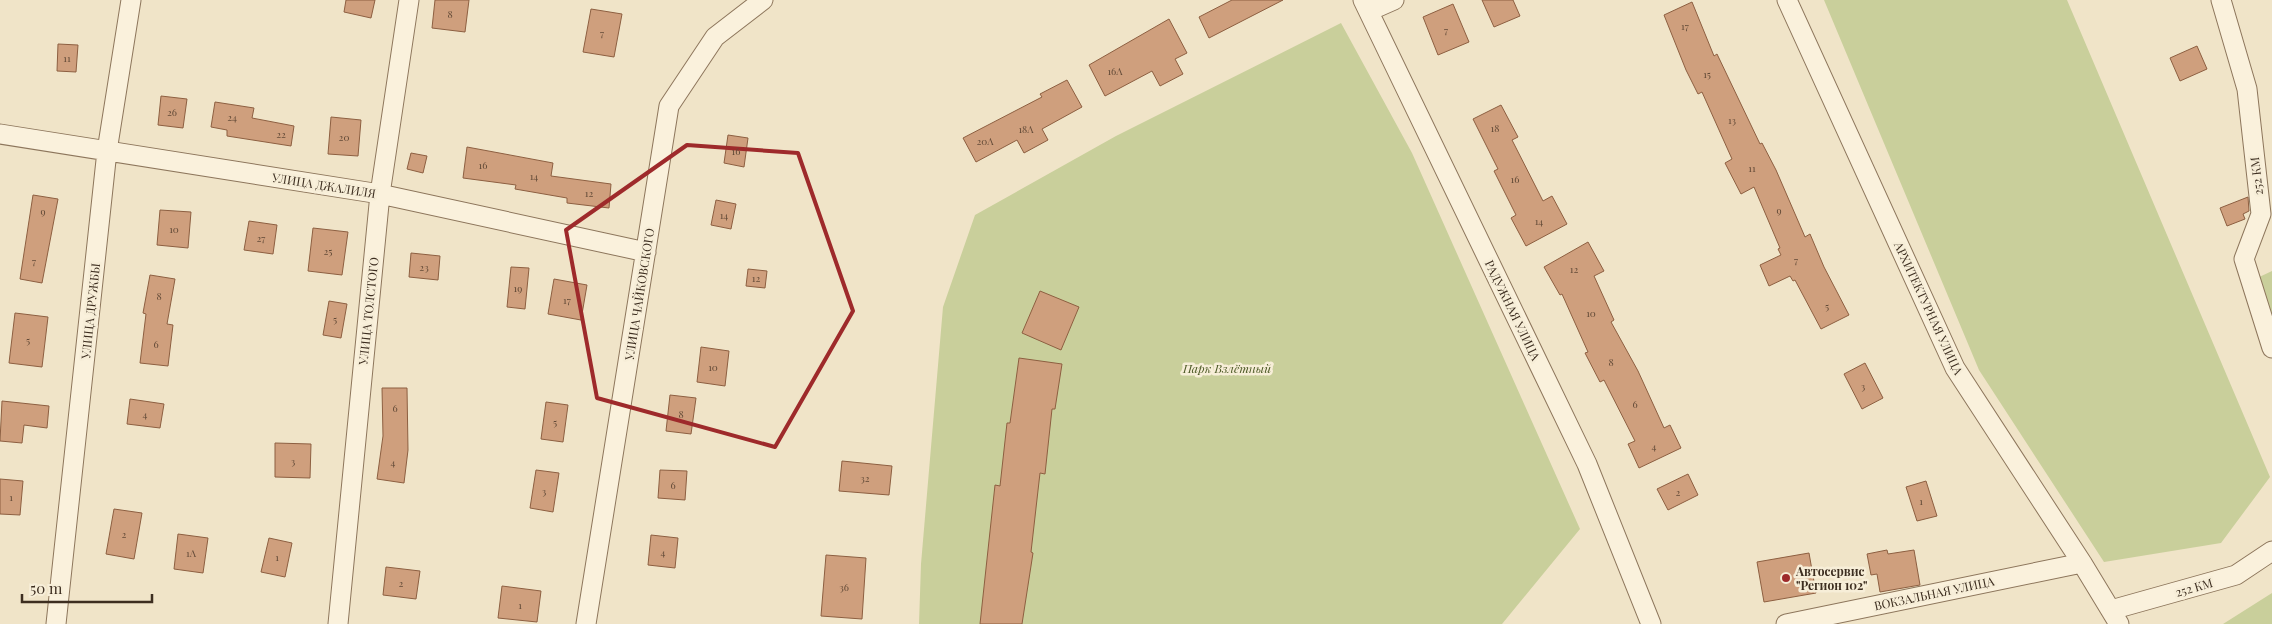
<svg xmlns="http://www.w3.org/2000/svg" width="2272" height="624" viewBox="0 0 2272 624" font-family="'Playfair Display',serif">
  <rect width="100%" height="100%" fill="#f0e4c8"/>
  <!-- green -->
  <path fill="#c9cf9b" d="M 1824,0 L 2067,0 L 2270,477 L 2221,543 L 2104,562 L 1979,370 Z
    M 1341,23 L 1412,153 L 1580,529 L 1502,624 L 919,624 L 921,564 L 943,307 L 975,215 L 1116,136 Z
    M 2272,271 L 2272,330 L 2255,279 Z
    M 2272,593 L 2272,624 L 2223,624 Z"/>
  <!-- building -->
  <path fill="#cf9f7d" stroke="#8d5f41" d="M 346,0 L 375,0 L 371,18 L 344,12 Z
    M 435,0 L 469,0 L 465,32 L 432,28 Z
    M 1232,0 L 1283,0 L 1209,38 L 1199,17 Z
    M 1482,0 L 1513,0 L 1520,16 L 1494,27 Z
    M 1692,2 L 1714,56 L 1717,54 L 1760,144 L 1762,143 L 1776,170 L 1805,237 L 1810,234 L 1824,267 L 1849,315 L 1821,329 L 1795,280 L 1793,281 L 1790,276 L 1769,286 L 1760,265 L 1781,255 L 1778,249 L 1780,248 L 1754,187 L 1741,194 L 1725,163 L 1732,159 L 1702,92 L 1698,94 L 1686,70 L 1664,15 Z
    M 1453,4 L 1469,42 L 1438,55 L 1423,17 Z
    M 591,9 L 622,14 L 614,57 L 583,52 Z
    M 1169,19 L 1187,53 L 1175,59 L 1183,74 L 1160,86 L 1152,71 L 1105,96 L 1089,65 Z
    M 58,44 L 78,45 L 76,72 L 57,71 Z
    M 2197,46 L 2207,69 L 2180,81 L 2170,58 Z
    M 1067,80 L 1082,107 L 1042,129 L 1048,140 L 1024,153 L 1017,140 L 976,162 L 963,138 L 1042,97 L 1040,94 Z
    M 161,96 L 187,99 L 183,128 L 158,125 Z
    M 215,102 L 254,108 L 252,118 L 294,126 L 291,146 L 227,136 L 227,130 L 211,127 Z
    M 1501,105 L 1518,137 L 1512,140 L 1543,201 L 1552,196 L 1567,224 L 1526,246 L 1511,218 L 1516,215 L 1494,171 L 1498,169 L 1473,119 Z
    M 331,117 L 361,120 L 358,156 L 328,154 Z
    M 728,135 L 748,138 L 744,167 L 724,163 Z
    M 467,147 L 553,163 L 551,176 L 611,184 L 609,208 L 567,203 L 567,198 L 515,189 L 516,185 L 463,178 Z
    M 411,153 L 427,156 L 423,173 L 407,169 Z
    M 33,195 L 58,199 L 42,283 L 20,279 Z
    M 2248,197 L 2249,211 L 2243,214 L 2245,219 L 2227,226 L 2220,208 Z
    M 716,200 L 736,204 L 731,229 L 711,225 Z
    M 160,210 L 191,212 L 188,248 L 157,245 Z
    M 249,221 L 277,225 L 273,254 L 244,250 Z
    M 313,228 L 348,232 L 342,275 L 308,271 Z
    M 1588,242 L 1604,271 L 1594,276 L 1614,320 L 1611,322 L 1638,371 L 1664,428 L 1670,425 L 1681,448 L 1639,468 L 1628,444 L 1635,441 L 1604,380 L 1600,382 L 1585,353 L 1588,352 L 1562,294 L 1560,295 L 1544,267 Z
    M 411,253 L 440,256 L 438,280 L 409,277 Z
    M 511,267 L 529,268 L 525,309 L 507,307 Z
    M 748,269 L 767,271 L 765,288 L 746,286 Z
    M 150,275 L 175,279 L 167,324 L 173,325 L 168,366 L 140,363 L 146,314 L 143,313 Z
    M 554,279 L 587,285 L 581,320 L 548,314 Z
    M 1040,291 L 1079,307 L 1061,350 L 1022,333 Z
    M 329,301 L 347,304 L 341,338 L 323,335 Z
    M 15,313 L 48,317 L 42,367 L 9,363 Z
    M 701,347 L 729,351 L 725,386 L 697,382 Z
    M 1019,358 L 1062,364 L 1055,409 L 1052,409 L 1045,474 L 1040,473 L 1031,552 L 1033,553 L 1022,624 L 980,624 L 995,485 L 1000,486 L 1007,423 L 1010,423 Z
    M 1865,363 L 1883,398 L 1862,409 L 1844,374 Z
    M 382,388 L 407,388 L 408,450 L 404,483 L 377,479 L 383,436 Z
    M 670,395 L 696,398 L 691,434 L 666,431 Z
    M 130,399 L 164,404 L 160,428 L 127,424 Z
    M 2,401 L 49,406 L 47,428 L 24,425 L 22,443 L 0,441 Z
    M 546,402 L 568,405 L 563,442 L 541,439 Z
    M 275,443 L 311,444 L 310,478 L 275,477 Z
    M 842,461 L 892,466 L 889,495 L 839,491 Z
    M 536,470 L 559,473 L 553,512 L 530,508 Z
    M 660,470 L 687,471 L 685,500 L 658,498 Z
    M 1688,474 L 1698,495 L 1668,510 L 1657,489 Z
    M 0,479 L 23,481 L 20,515 L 0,514 Z
    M 1926,481 L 1937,516 L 1917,521 L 1906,487 Z
    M 114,509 L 142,513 L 134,559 L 106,554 Z
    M 178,534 L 208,538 L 203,573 L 174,569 Z
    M 651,535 L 678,538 L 675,568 L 648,565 Z
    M 269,538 L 292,543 L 285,577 L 261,572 Z
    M 1887,550 L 1888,554 L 1914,550 L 1920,585 L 1880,592 L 1877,574 L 1871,575 L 1867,554 Z
    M 1809,553 L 1816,593 L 1764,602 L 1757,562 Z
    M 826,555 L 866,558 L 862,619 L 821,616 Z
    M 386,567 L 420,571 L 416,599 L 383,595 Z
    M 502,586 L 541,591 L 537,622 L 498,618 Z"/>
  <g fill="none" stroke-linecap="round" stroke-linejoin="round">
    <!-- minor casing -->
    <g stroke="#8d765c" stroke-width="21">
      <path id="minor" d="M 1363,0 L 1587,464 L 1651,624
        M 1787,0 L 1955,368 L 2082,563 L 2119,624
        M 2221,0 L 2247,89 L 2261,214 L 2244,259 L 2272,348
        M 1369,11 L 1394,0
        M 0,134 L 380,194 L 646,252
        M 2111,610 L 2236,575 L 2272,551
        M 56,624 L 107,151 L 131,0
        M 338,624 L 380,194 L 409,0
        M 586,624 L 669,106 L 715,37 L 763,0
        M 1786,624 L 2082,563"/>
    </g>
    <!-- minor -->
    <use href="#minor" stroke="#faf1dc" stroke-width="19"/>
  </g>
  <!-- marked area -->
  <path fill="none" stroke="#9e2a2b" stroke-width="4" stroke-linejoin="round" d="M 687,145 L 798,153 L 853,311 L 775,447 L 597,398 L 566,230 Z"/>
  <!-- markers -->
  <circle fill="#9e2a2b" stroke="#f7eed8" stroke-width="2" cx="1786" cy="578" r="5"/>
  <g text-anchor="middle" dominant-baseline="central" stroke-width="5" stroke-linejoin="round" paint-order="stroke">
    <!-- number labels -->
    <g font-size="10" fill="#624a37">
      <text x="450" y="14">8</text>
      <text x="1685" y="26">17</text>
      <text x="1446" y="30">7</text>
      <text x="602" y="33">7</text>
      <text x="67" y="58">11</text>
      <text x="1115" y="71">16А</text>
      <text x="1707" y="74">15</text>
      <text x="172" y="112">26</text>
      <text x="232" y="117">24</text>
      <text x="1732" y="120">13</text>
      <text x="1495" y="128">18</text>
      <text x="1026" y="129">18А</text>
      <text x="281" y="134">22</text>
      <text x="344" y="137">20</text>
      <text x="985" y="141">20А</text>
      <text x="736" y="151">16</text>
      <text x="483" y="165">16</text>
      <text x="1752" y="168">11</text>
      <text x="534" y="176">14</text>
      <text x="1515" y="179">16</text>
      <text x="589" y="193">12</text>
      <text x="1779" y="210">9</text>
      <text x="43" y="211">9</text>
      <text x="724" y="215">14</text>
      <text x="1539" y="221">14</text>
      <text x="174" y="229">10</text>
      <text x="261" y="238">27</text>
      <text x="328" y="251">25</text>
      <text x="1796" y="260">7</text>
      <text x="34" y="261">7</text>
      <text x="424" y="267">23</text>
      <text x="1574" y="269">12</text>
      <text x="756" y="278">12</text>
      <text x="518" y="288">19</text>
      <text x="159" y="296">8</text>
      <text x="567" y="300">17</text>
      <text x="1827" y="306">5</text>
      <text x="1591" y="313">10</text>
      <text x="335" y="319">5</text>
      <text x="28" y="340">5</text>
      <text x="156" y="344">6</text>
      <text x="1611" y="362">8</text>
      <text x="713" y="367">10</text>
      <text x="1863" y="386">3</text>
      <text x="1635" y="404">6</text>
      <text x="395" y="408">6</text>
      <text x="145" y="414">4</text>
      <text x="681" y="414">8</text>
      <text x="555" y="422">5</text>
      <text x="1654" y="446">4</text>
      <text x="293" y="461">3</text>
      <text x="393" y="462">4</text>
      <text x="865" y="478">32</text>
      <text x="673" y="485">6</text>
      <text x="544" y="491">3</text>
      <text x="1678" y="492">2</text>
      <text x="11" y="497">1</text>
      <text x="1921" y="501">1</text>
      <text x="124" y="534">2</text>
      <text x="663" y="552">4</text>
      <text x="191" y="553">1А</text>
      <text x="277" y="557">1</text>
      <text x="401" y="583">2</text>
      <text x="844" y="587">36</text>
      <text x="520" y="605">1</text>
    </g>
    <!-- street labels -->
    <g font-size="12" fill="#3d2e20" stroke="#f7eed8">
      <text transform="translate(2256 176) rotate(-96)">252 КМ</text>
      <text transform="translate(324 185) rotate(9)">УЛИЦА ДЖАЛИЛЯ</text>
      <text transform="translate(639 294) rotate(-81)">УЛИЦА ЧАЙКОВСКОГО</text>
      <text transform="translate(1929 308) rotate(65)">АРХИТЕКТУРНАЯ УЛИЦА</text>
      <text transform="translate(1513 310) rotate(64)">РАДУЖНАЯ УЛИЦА</text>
      <text transform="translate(90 311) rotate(-84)">УЛИЦА ДРУЖБЫ</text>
      <text transform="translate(368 311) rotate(-84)">УЛИЦА ТОЛСТОГО</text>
      <text transform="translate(2194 587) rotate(-16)">252 КМ</text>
      <text transform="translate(1934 593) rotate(-12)">ВОКЗАЛЬНАЯ УЛИЦА</text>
    </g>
    <!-- park labels -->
    <g font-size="12" font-style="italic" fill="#4d5a26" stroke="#f7eed8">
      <text x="1227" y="368">Парк Взлётный</text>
    </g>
    <!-- poi labels -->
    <g font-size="12" font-weight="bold" fill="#3d2e20" stroke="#f7eed8" text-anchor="start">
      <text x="1796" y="571">Автосервис<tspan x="1796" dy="14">"Регион 102"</tspan></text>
    </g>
  </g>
  <!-- scale -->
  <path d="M22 594v8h130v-8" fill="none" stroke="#3d2e20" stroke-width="2.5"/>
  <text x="30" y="594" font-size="15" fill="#3d2e20" stroke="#f7eed8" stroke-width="4" paint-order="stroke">50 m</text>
</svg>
